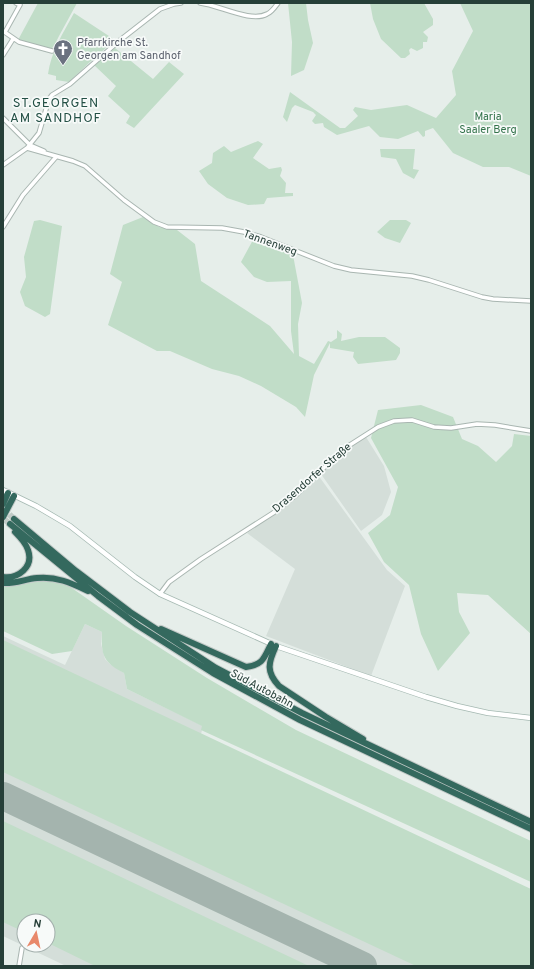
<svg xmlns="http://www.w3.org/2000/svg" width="534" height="969" viewBox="0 0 534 969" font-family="Overpass,sans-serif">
  <rect width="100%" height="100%" fill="#e6eeea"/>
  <!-- built -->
  <path fill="#d4ded9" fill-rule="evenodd" d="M 366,437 L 384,466 L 391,492 L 382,515 L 361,531 L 321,474 L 339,454 Z
    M 318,475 L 387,570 L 405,586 L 371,676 L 266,636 L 295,569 L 247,533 L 296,498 Z
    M 85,624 L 102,632 L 101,644 L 105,659 L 110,664 L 124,673 L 127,689 L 203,726 L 188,787 L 531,966 L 66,966 L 3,936 L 3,636 L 65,665 ZM 24,921 L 48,921 L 48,945 L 24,945 Z"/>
  <!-- green -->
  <path fill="#c1ddc8" d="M 38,3 L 77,3 L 59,36 L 54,46 L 51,49 L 18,40 Z
    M 288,3 L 306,3 L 308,20 L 313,43 L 304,70 L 291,76 L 292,42 Z
    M 370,3 L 424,3 L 433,19 L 433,25 L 423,32 L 428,37 L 427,42 L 423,42 L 423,48 L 417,51 L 411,48 L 409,50 L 410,54 L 405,58 L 401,58 L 381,39 L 373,19 Z
    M 460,3 L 531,3 L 531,176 L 509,167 L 483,167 L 453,153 L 433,128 L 425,131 L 425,136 L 423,137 L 418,131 L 398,139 L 380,137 L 369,126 L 337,135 L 324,127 L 323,123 L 315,124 L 312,121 L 316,115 L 313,112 L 295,105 L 292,108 L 287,122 L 283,117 L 290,92 L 340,128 L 345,128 L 358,116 L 353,110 L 355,107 L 371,110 L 407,105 L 436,118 L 456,95 L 452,71 L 473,31 Z
    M 74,13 L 115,40 L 92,60 L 69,82 L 56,80 L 56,76 L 48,74 C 51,52 63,33 74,13 Z
    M 115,48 L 153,79 L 169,62 L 184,74 L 134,128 L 126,123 L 130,116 L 108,96 L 116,86 L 94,65 Z
    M 258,141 L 263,144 L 253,158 L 269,169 L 281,167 L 282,170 L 280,176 L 286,183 L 285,193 L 293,193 L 293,196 L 267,198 L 264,204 L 248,205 L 227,198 L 208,184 L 199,171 L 212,163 L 213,153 L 224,146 L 231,152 Z
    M 380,149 L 415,149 L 413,169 L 419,170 L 414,179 L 403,173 L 396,159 L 381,157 Z
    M 143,217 L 159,227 L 177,230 L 195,244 L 201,281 L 270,326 L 294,354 L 291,331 L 291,281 L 267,282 L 254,277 L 241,262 L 254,238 L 286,250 L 293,255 L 302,303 L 298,324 L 299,356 L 314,364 L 328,341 L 331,342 L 337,338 L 337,330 L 342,334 L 341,341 L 359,337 L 385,337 L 400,348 L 400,353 L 396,360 L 358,364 L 353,357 L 354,352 L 330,348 L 330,343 L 314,375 L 305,417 L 296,407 L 261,386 L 239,376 L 212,369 L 170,351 L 157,351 L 108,325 L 122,282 L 110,274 L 123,225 Z
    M 40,220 L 62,226 L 50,314 L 45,317 L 25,306 L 20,292 L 26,277 L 24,257 L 34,221 Z
    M 390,220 L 406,220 L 411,223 L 400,243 L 385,238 L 377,232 Z
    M 421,405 L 453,417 L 462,439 L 478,446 L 496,462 L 512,446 L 514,434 L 531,436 L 531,634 L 488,595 L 457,593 L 459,612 L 470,633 L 438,671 L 421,634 L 409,585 L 384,562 L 368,533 L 390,515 L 398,487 L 371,438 L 378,410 Z
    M 47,580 L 58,581 L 69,586 L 126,626 L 207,678 L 296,730 L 531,841 L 531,882 L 201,730 L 202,726 L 127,689 L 124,673 C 103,662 101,655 102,632 L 85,624 L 72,651 L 52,654 L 3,631 L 3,585 L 10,586 Z
    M 3,640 L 531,889 L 531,966 L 416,966 L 3,772 Z
    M 3,821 L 309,966 L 95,966 L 48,943 L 48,921 L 24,921 L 24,932 L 3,922 Z"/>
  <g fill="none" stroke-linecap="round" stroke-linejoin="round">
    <!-- runway -->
    <path stroke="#a4b4ae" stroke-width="28" d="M 3,796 L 363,966"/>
    <!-- motorway-tunnel -->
    <path stroke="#c0cbc6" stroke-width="6" stroke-dasharray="6 3" stroke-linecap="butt" d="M 3,508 L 14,519
      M 3,518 L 10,524"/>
    <!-- minor casing -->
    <g stroke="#a9b6b1" stroke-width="5.5">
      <path id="minor" d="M 200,3 C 219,5 251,23 267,14 C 272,12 275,7 278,3
        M 3,31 L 19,42 L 52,51
        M 5,32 L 20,5 L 16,3
        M 3,55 L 13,39
        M 3,118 L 30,145 L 44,151
        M 27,148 L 73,161 L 85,166 L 124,200 L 154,222 L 167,227 L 222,228 L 244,232 L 261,237 L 334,266 L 351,270 L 412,276 L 429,280 L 482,297 L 493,299 L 531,301
        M 3,165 L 27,148 L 39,133 L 49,99 L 52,95 L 70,84 L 119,41 L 160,9 L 174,4 L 181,3
        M 3,227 L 23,195 L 56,157
        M 160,594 L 169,582 L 201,559 L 273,513 L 296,495 L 342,450 L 378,427 L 394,421 L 412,420 L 434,427 L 451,428 L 477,424 L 495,425 L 531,431
        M 19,966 L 22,948"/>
    </g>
    <!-- secondary casing -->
    <g stroke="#a5b9b2" stroke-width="6">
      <path id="secondary" d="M 3,490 L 36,506 L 70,526 L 135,577 L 160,594 L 276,646 L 426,697 L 457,706 L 488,713 L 531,718"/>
    </g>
    <!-- motorway casing -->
    <g stroke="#c2c9c7" stroke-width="8">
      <path id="motorway" d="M 3,504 L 8,493
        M 3,517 L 14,496
        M 14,519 L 76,571 L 130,612 L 216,668 L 302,713 L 531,822
        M 10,524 L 98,596 L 137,625 L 213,673 L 300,720 L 531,829
        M 3,577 C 18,579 34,567 28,550 C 26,543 20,537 15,532
        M 3,583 C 15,584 25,579 37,578 C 56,576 71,583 88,591
        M 161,629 L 246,667 C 263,665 264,658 271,644
        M 276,646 C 268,663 266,672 279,686 L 326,717 L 363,739"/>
    </g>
    <!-- minor -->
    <use href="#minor" stroke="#fff" stroke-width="3.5"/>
    <!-- secondary -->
    <use href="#secondary" stroke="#fff" stroke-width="4.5"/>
    <!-- motorway -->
    <use href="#motorway" stroke="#34695e" stroke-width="6"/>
  </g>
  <!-- icons -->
  <defs>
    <g id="church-pin" transform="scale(1)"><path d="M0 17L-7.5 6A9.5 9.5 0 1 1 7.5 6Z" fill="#6b7280" stroke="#f7faf9"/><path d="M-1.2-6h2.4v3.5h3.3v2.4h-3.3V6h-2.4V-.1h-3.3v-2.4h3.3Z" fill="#fff"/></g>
  </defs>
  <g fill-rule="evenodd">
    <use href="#church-pin" x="63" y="49"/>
  </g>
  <g text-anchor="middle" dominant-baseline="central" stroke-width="3.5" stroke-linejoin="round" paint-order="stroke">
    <!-- worship labels -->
    <g font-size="11" fill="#5b616d" stroke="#f7faf9" text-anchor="start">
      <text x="77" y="43">Pfarrkirche St.<tspan x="77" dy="13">Georgen am Sandhof</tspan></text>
    </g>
    <!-- park labels -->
    <g font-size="11" fill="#33734b" stroke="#f7faf9">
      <text x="488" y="117">Maria<tspan x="488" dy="13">Saaler Berg</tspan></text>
    </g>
    <!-- street labels -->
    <g font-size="11" fill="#263f38" stroke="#f7faf9">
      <text transform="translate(270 243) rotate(20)">Tannenweg</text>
      <text transform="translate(312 478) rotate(-41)">Drasendorfer Straße</text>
      <text transform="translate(262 689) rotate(28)">Süd Autobahn</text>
    </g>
    <!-- quarter labels -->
    <g font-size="13" letter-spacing="1" fill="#235045" stroke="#f7faf9">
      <text x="56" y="104">ST.GEORGEN<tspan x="56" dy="15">AM SANDHOF</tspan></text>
    </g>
  </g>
  <!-- border -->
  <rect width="534" height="969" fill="none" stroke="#263f38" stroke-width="8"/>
  <!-- north arrow -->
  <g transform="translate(36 933) rotate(9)"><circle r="19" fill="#f7faf9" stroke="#a3afac"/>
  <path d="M0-3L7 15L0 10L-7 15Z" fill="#e8886a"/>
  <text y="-6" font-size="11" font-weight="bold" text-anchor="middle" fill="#263f38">N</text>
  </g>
</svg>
